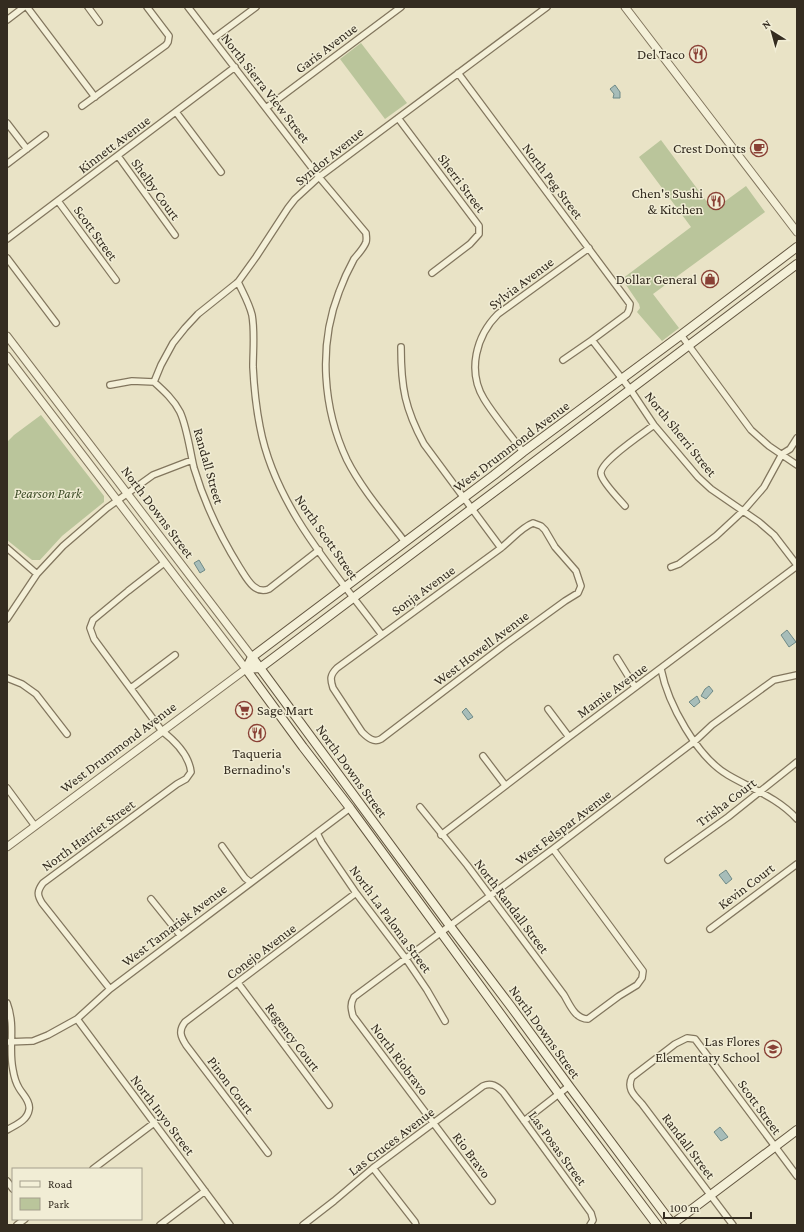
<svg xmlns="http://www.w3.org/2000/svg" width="804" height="1232" viewBox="0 0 804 1232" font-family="'Crimson Pro',serif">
  <rect width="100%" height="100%" fill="#e9e3c6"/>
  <!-- green -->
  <path fill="#bac59b" d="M 361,43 L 407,103 L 385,119 L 340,59 Z
    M 661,140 L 713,210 L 746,186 L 765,212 L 653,294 L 679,328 L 662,341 L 637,312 L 640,308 L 639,304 L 622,279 L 691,227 L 639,157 Z
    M 41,415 L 104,496 L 104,502 L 62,536 L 40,560 L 32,560 L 7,540 L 7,442 L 14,435 Z"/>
  <!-- water -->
  <path fill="#a7bdb9" stroke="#6f8a87" d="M 615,85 L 620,92 L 620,98 L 613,98 L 614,94 L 610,89 Z
    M 199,560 L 205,570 L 200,573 L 194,563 Z
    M 787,630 L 796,642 L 789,647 L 781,635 Z
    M 709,686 L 713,691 L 706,699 L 701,696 L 705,689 Z
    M 697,696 L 700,702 L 694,707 L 689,702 Z
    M 466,708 L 473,717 L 468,720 L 462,712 Z
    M 726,870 L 732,879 L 726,884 L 719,875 Z
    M 720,1127 L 728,1137 L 721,1141 L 714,1132 Z"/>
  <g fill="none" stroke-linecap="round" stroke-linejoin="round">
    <!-- minor casing -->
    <g stroke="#82765e" stroke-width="8">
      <path id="minor" d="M 27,7 L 95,97
        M 88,7 L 99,22
        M 188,7 L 319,177 L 366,233 C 366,236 367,238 366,242 C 364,248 358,254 354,259 C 348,270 343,281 339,292 C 318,346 323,409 347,460 C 361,488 386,517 405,542
        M 7,20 L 24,7
        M 213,39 L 256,7
        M 458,73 L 630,304 L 629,310 L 627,314 L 592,340 L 563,360
        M 82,106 L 166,45 L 168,42 L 169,36 L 147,7
        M 266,108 L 401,7
        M 176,112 L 221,172
        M 398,118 L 479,226 L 479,234 L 470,244 L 432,273
        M 7,123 L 27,149
        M 118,156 L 175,235
        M 7,164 L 45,135
        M 58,201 L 116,280
        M 7,239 L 235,67
        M 7,258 L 56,323
        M 238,282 C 243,293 249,303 252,315 C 255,332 253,350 253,367 C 254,387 256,407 260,427 C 275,507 335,572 382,635
        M 681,335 L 751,430 L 769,446 L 797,465
        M 592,340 L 630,389 L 654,425 L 698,477 L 711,489 L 759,522 L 774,535 L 797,565
        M 401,347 C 401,387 405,409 424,444 L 501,548
        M 154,382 L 161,365 L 173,343 L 185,328 L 198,314 L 238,282 L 256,257 L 288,208 L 295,199 L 319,177 L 547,7
        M 110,385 L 132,381 L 154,382 C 164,391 174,400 180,412 C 187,427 190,451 194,468 C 205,505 220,536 240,568 C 247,579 255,595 269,589 L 319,550
        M 523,452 C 510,434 495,417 484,399 C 467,371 476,336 498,314 L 589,248
        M 625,506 C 619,499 602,482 601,474 C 598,463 645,432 654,425
        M 533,523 L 541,526 L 545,530 L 555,547 L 576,571 L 581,586 L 578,593 L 565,601 L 503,646 L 381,739 C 374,743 368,738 362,732 L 333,688 C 330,679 330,675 337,668 L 501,548 C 511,540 522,527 533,523 Z
        M 7,548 L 37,574
        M 671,567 L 679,564 L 716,536 L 744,510 L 764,487 L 782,454 L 790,449 L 797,438
        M 7,619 L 37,574 L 63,546 L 107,508 L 153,475 L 192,460
        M 617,658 L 635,687
        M 661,669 C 668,704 697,757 728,775 C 752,789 778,798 797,819
        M 7,678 L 22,684 L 36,694 L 67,734
        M 131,688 L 175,655
        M 548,709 L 569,737
        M 483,756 L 505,785
        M 7,788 L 35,826
        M 420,807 L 467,865 L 564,995 C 570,1005 575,1019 588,1019 L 619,996 L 637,985 L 642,978 L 643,971 L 553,849
        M 317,833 L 322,843 L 356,893 L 406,959 L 427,990 L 445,1021
        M 441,835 L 569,737 L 797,566
        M 222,846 L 245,878 L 250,882
        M 668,860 L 728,817 L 797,762
        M 151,899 L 180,935
        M 710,929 L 797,864
        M 238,983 L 329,1105
        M 110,989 L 42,903 C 37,895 37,891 43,883 L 177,784 L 186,779 L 191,772 C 189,755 175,741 162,731 L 94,639 L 90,628 L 93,620 L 128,591 L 164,563
        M 7,1003 C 16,1027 8,1047 13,1070 C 14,1076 16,1083 19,1088 C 23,1095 31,1102 29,1110 C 27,1121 15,1125 7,1130
        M 77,1019 L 230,1225
        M 7,1042 L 33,1041 L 48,1035 L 77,1019 L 110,989 L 350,808
        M 524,1121 L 569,1086
        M 268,1153 L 186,1045 C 181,1037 178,1031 185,1022 L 356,893
        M 373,1168 L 415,1222 L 416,1225
        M 93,1169 L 154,1123
        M 7,1181 L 13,1189
        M 492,1201 L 353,1016 C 351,1008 350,1004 354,997 L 553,849 L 695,741 L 712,725 L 774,680 L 797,675
        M 17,1225 L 25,1219
        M 160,1225 L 205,1191
        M 303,1225 L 334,1201 L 373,1168 L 483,1086 C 491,1082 497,1086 503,1092 L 591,1213 L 593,1220 L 590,1225
        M 733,1225 L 642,1104 C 635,1096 626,1089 632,1077 L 675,1044 L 687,1038 L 695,1039 L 698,1043 L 797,1176"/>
    </g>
    <!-- tertiary casing -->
    <g stroke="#82765e" stroke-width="9">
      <path id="tertiary" d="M 625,7 L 797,232
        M 7,336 L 252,657
        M 7,356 L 246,669 L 7,847"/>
    </g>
    <!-- secondary casing -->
    <g stroke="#645741" stroke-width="10">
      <path id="secondary" d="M 252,657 L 450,926 L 512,1008 L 569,1086 L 673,1225
        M 246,669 L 252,657 L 494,475 L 523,452 L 681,335 L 797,247
        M 246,669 L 303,747 L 350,808 L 559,1094 L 657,1225
        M 246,669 L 260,668 L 797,264
        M 671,1225 L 797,1130"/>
    </g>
    <!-- minor -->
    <use href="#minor" stroke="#f4f0d8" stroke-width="5.5"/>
    <!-- tertiary -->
    <use href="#tertiary" stroke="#f4f0d8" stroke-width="7"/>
    <!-- secondary -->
    <use href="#secondary" stroke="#f4f0d8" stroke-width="8"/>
  </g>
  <!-- icons -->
  <defs>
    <g id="restaurant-ring" transform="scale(0.9)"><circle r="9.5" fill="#f1edd5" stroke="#894035" stroke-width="1.5"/><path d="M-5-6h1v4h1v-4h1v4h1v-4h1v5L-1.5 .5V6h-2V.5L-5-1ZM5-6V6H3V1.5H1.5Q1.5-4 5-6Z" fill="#894035"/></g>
    <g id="cafe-ring" transform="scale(0.9)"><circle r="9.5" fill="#f1edd5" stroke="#894035" stroke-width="1.5"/><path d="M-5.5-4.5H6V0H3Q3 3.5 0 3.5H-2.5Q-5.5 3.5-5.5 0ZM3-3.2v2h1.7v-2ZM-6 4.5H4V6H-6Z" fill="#894035"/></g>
    <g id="shop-ring" transform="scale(0.9)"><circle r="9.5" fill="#f1edd5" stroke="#894035" stroke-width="1.5"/><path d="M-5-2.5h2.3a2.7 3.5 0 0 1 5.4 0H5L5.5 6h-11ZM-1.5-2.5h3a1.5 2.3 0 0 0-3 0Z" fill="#894035"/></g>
    <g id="supermarket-ring" transform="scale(0.9)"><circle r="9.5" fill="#f1edd5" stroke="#894035" stroke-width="1.5"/><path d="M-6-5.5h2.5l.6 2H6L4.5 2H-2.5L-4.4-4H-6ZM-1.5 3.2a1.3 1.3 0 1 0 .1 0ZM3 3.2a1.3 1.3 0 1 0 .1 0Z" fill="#894035"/></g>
    <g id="school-ring" transform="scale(0.9)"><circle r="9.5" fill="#f1edd5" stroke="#894035" stroke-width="1.5"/><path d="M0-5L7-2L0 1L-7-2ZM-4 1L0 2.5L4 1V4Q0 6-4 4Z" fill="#894035"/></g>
  </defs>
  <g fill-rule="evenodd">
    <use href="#restaurant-ring" x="698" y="54"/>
    <use href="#cafe-ring" x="759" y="148"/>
    <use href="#restaurant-ring" x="716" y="201"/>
    <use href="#shop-ring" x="710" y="279"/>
    <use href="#supermarket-ring" x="244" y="710"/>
    <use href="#restaurant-ring" x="257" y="733"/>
    <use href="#school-ring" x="773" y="1049"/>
  </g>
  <g text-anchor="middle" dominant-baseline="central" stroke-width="3" stroke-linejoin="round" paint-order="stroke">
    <!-- street labels -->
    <g font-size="14" fill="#342c20" stroke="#f1edd5">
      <text transform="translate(326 48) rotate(-37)">Garis Avenue</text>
      <text transform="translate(266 88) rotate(52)">North Sierra View Street</text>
      <text transform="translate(114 144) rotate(-37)">Kinnett Avenue</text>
      <text transform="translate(329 156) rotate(-39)">Syndor Avenue</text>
      <text transform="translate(553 181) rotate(53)">North Peg Street</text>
      <text transform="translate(462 183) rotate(53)">Sherri Street</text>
      <text transform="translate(156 189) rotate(54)">Shelby Court</text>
      <text transform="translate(96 233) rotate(54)">Scott Street</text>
      <text transform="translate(521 283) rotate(-37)">Sylvia Avenue</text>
      <text transform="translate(681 434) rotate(51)">North Sherri Street</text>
      <text transform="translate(511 446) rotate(-37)">West Drummond Avenue</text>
      <text transform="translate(209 466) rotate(74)">Randall Street</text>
      <text transform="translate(158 512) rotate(53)">North Downs Street</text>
      <text transform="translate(327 537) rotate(55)">North Scott Street</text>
      <text transform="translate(423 590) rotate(-36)">Sonja Avenue</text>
      <text transform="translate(481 648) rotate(-37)">West Howell Avenue</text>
      <text transform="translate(612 690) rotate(-36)">Mamie Avenue</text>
      <text transform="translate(118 747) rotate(-37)">West Drummond Avenue</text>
      <text transform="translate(352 771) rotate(54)">North Downs Street</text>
      <text transform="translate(726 802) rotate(-37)">Trisha Court</text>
      <text transform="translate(563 827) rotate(-37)">West Felspar Avenue</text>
      <text transform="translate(88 835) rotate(-36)">North Harriet Street</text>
      <text transform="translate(746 886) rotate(-37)">Kevin Court</text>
      <text transform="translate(512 906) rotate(53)">North Randall Street</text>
      <text transform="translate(391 919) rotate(54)">North La Paloma Street</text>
      <text transform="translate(174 925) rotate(-37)">West Tamarisk Avenue</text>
      <text transform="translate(261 951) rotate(-37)">Conejo Avenue</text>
      <text transform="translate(545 1032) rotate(54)">North Downs Street</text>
      <text transform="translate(293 1037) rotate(53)">Regency Court</text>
      <text transform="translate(400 1059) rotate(53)">North Riobravo</text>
      <text transform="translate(231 1085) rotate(53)">Pinon Court</text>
      <text transform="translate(760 1107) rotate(54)">Scott Street</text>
      <text transform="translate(163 1115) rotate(53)">North Inyo Street</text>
      <text transform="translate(391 1141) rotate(-37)">Las Cruces Avenue</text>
      <text transform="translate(689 1146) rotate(53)">Randall Street</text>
      <text transform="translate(558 1148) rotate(54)">Las Posas Street</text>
      <text transform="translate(472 1155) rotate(53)">Rio Bravo</text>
    </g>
    <!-- poi labels -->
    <g font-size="14" fill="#342c20" stroke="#f1edd5" text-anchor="end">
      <text x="685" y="54">Del Taco</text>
      <text x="746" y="148">Crest Donuts</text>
      <text x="703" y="193">Chen's Sushi<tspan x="703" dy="16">&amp; Kitchen</tspan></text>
      <text x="697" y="279">Dollar General</text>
      <text x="257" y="710" text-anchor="start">Sage Mart</text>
      <text x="257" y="753" text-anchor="middle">Taqueria<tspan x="257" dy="16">Bernadino's</tspan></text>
      <text x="760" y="1041">Las Flores<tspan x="760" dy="16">Elementary School</tspan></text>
    </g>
    <!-- park labels -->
    <g font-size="14" font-style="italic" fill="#3f4e29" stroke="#f1edd5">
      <text x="48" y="493">Pearson Park</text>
    </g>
  </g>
  <!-- border -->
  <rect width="804" height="1232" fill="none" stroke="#342c20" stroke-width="16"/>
  <!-- legend -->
  <rect x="12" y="1168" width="130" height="52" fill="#f1edd5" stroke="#a5a08d"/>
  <rect x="20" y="1181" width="20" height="6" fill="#f4f0d8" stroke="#a5a08d"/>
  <text x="48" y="1188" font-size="12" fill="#342c20">Road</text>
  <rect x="20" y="1198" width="20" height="12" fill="#bac59b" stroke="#a5a08d"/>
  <text x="48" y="1208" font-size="12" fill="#342c20">Park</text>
  <!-- north arrow -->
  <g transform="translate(772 32) rotate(323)" stroke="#f1edd5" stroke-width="3" paint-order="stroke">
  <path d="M0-3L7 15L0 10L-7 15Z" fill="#342c20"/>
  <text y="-6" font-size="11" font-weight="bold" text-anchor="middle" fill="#342c20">N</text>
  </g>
  <!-- scale -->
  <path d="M664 1212v6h87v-6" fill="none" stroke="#342c20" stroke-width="2"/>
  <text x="670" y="1212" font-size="12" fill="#342c20" stroke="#f1edd5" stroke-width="3" paint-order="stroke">100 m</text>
</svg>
